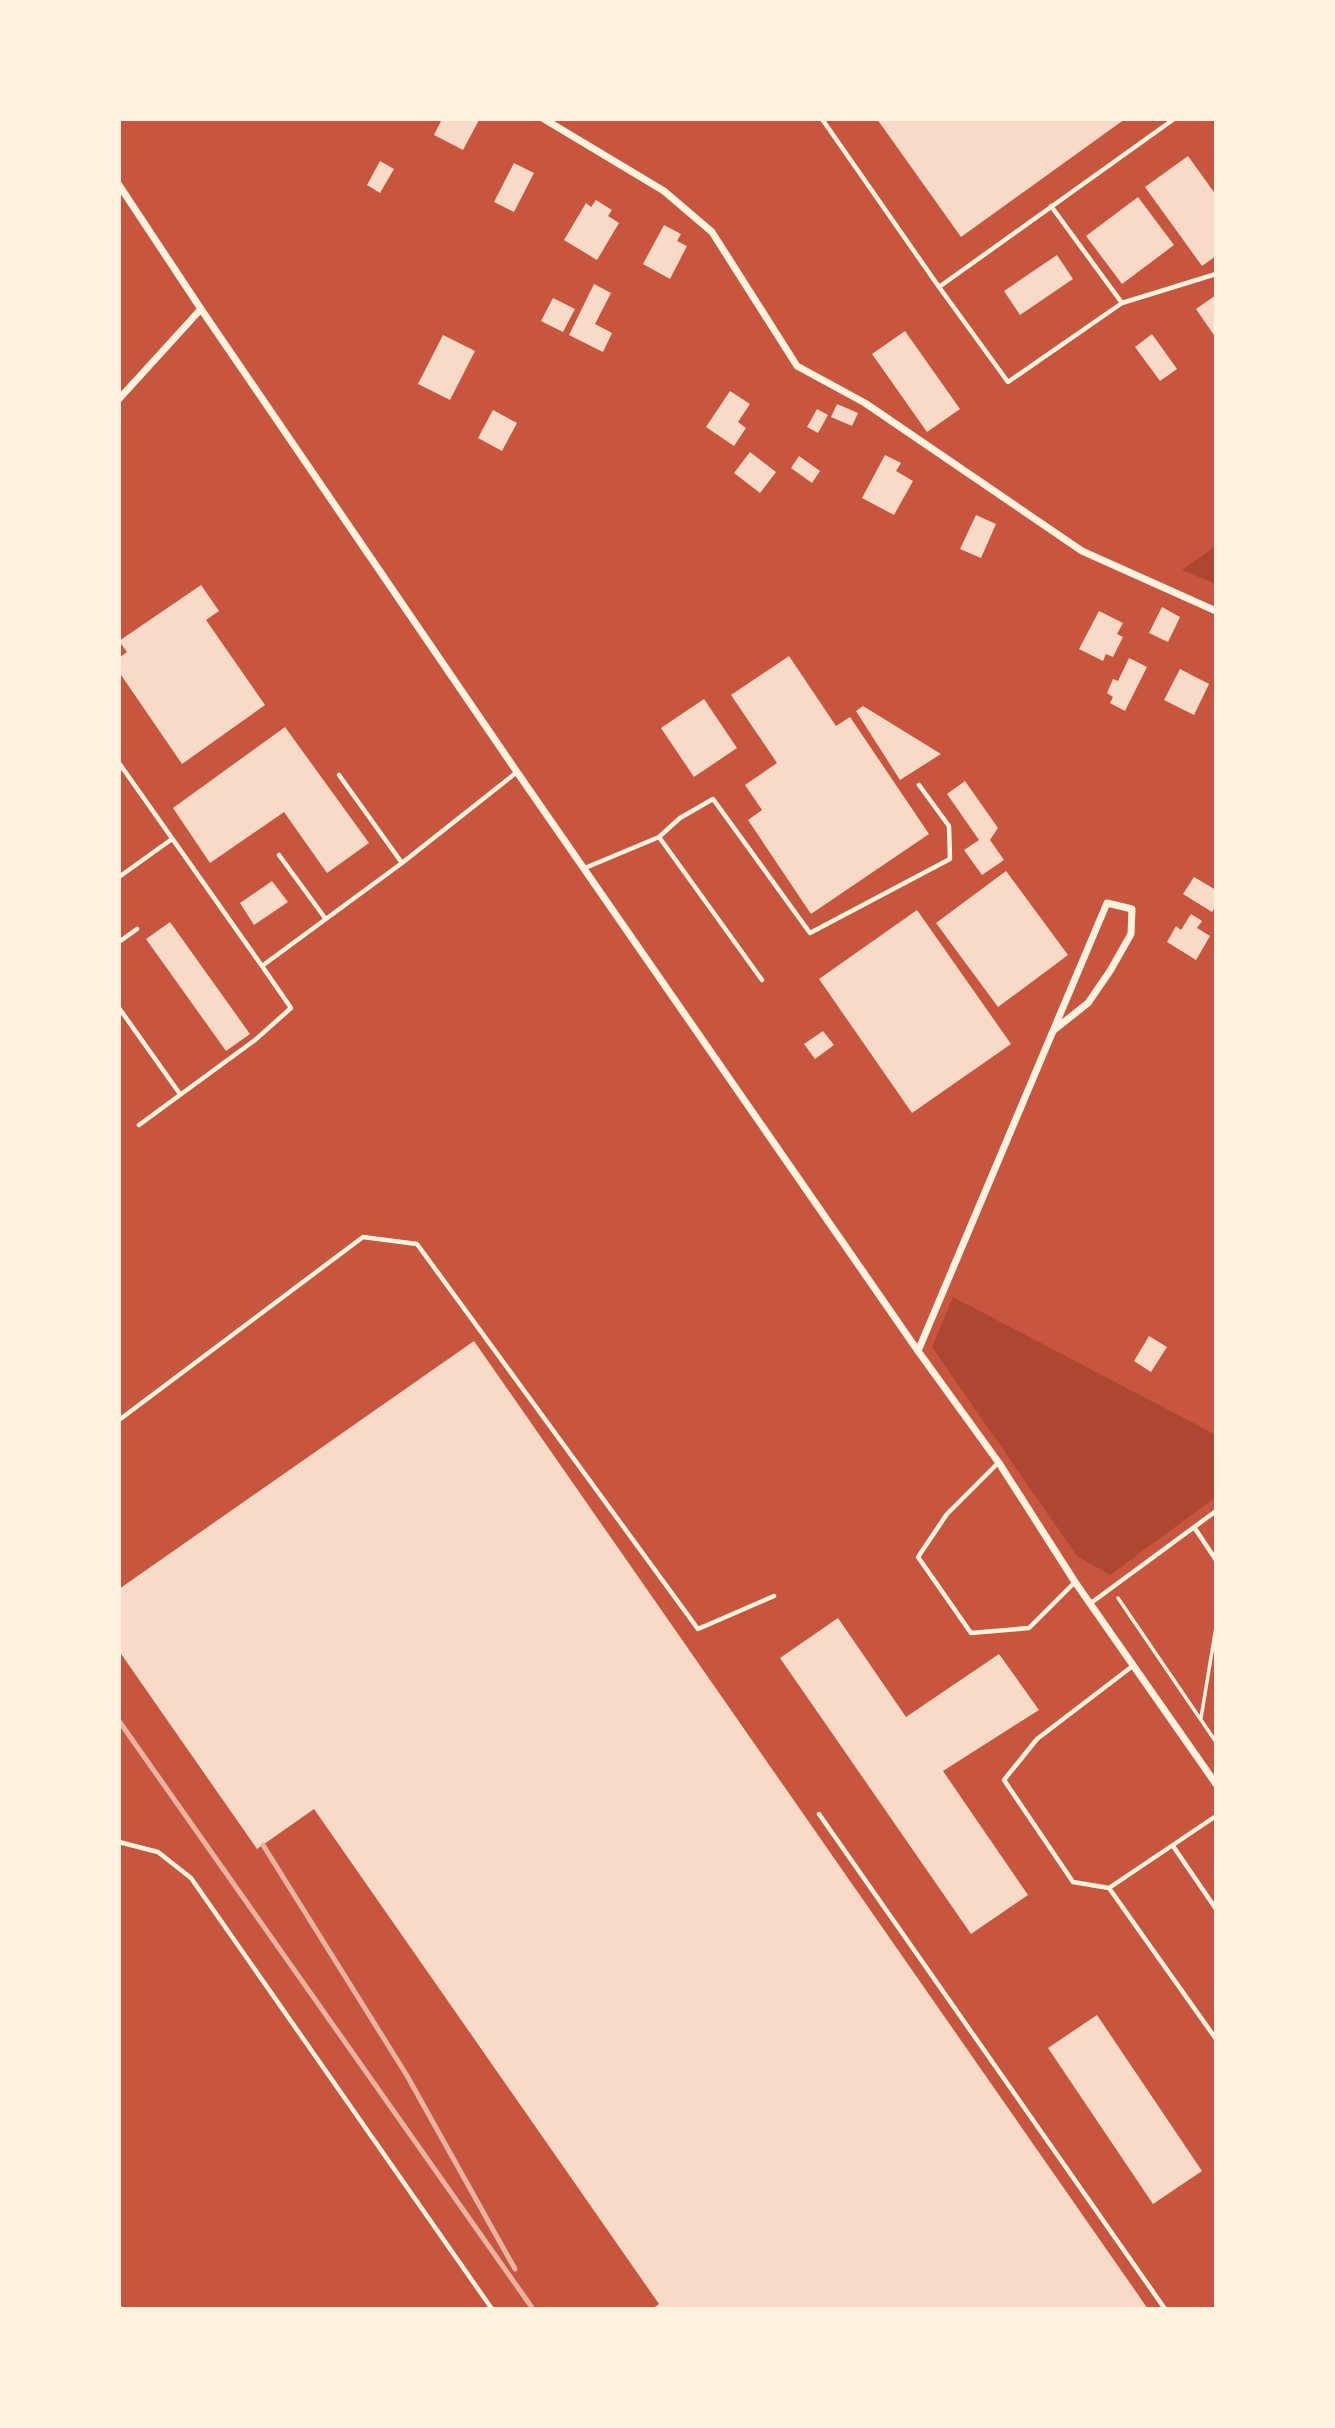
<svg xmlns="http://www.w3.org/2000/svg" width="1335" height="2428" viewBox="0 0 1335 2428" font-family="'PT Sans',sans-serif">
  <rect width="100%" height="100%" fill="#c8553d"/>
  <!-- green -->
  <path fill="#ae4732" d="M 1216,546 L 1216,584 L 1182,570 Z
    M 953,1297 L 1216,1435 L 1216,1497 L 1110,1575 L 1077,1556 L 932,1347 Z"/>
  <!-- building -->
  <path fill="#f7dbc8" d="M 442,119 L 479,120 L 463,150 L 434,135 Z
    M 877,119 L 1125,119 L 961,237 Z
    M 1188,156 L 1216,195 L 1216,256 L 1202,266 L 1145,187 Z
    M 380,161 L 394,169 L 380,193 L 367,185 Z
    M 514,163 L 534,173 L 514,212 L 494,202 Z
    M 1138,197 L 1174,245 L 1122,284 L 1086,236 Z
    M 596,200 L 612,210 L 608,216 L 619,223 L 597,260 L 564,240 L 586,203 L 591,207 Z
    M 664,225 L 681,234 L 677,241 L 687,246 L 670,279 L 643,264 Z
    M 1057,255 L 1073,279 L 1020,315 L 1004,291 Z
    M 594,284 L 611,293 L 595,324 L 612,333 L 603,352 L 569,335 Z
    M 1216,295 L 1216,338 L 1196,309 Z
    M 553,298 L 575,309 L 563,332 L 541,321 Z
    M 905,331 L 960,409 L 927,432 L 872,354 Z
    M 1152,334 L 1177,369 L 1160,381 L 1135,347 Z
    M 443,335 L 475,351 L 450,400 L 418,384 Z
    M 730,391 L 750,404 L 738,422 L 746,428 L 734,446 L 706,427 Z
    M 837,404 L 858,413 L 852,426 L 831,417 Z
    M 817,409 L 828,415 L 818,433 L 807,427 Z
    M 493,410 L 517,423 L 502,451 L 478,438 Z
    M 750,452 L 776,472 L 760,493 L 734,473 Z
    M 885,455 L 901,463 L 896,471 L 913,481 L 894,515 L 862,498 Z
    M 799,456 L 820,471 L 812,483 L 791,468 Z
    M 976,515 L 996,524 L 981,558 L 960,549 Z
    M 201,585 L 219,611 L 206,620 L 265,705 L 182,764 L 119,672 L 119,658 L 127,652 L 119,641 Z
    M 1162,607 L 1180,617 L 1168,642 L 1149,633 Z
    M 1099,611 L 1123,623 L 1117,634 L 1123,637 L 1113,657 L 1106,654 L 1103,661 L 1079,649 Z
    M 789,656 L 836,726 L 850,717 L 929,834 L 811,914 L 748,820 L 762,810 L 745,785 L 777,763 L 731,695 Z
    M 1129,658 L 1147,667 L 1125,711 L 1110,703 L 1113,697 L 1107,693 L 1113,679 L 1118,681 Z
    M 1180,669 L 1209,684 L 1194,715 L 1164,700 Z
    M 704,699 L 737,748 L 694,777 L 661,728 Z
    M 863,706 L 941,754 L 900,780 L 856,711 Z
    M 285,727 L 369,843 L 327,873 L 284,812 L 210,863 L 173,808 Z
    M 965,781 L 998,828 L 990,840 L 1004,860 L 982,875 L 964,850 L 979,840 L 947,794 Z
    M 1006,871 L 1068,955 L 998,1007 L 936,923 Z
    M 1194,877 L 1216,890 L 1216,906 L 1212,912 L 1183,894 Z
    M 272,881 L 288,902 L 254,925 L 240,903 Z
    M 917,910 L 1011,1044 L 912,1113 L 819,979 Z
    M 1191,914 L 1202,921 L 1197,928 L 1210,936 L 1196,960 L 1167,942 L 1176,926 L 1181,930 Z
    M 170,922 L 250,1034 L 226,1051 L 146,939 Z
    M 823,1031 L 834,1045 L 815,1059 L 804,1044 Z
    M 1149,1336 L 1167,1347 L 1151,1372 L 1134,1361 Z
    M 474,1341 L 1148,2309 L 652,2309 L 659,2304 L 314,1809 L 257,1849 L 119,1651 L 119,1589 Z
    M 838,1618 L 906,1717 L 999,1654 L 1039,1710 L 943,1771 L 1028,1895 L 971,1934 L 780,1658 Z
    M 1097,2015 L 1202,2171 L 1153,2204 L 1048,2048 Z"/>
  <g fill="none" stroke-linecap="round" stroke-linejoin="round">
    <!-- path -->
    <path stroke="#fff3e0" stroke-width="3.5" d="M 1118,1598 L 1216,1742
      M 1201,1718 L 1216,1627"/>
    <!-- service -->
    <path stroke="#fff3e0" stroke-width="4.5" d="M 822,119 L 939,287 L 1174,119
      M 939,287 L 1008,382 L 1122,303 L 1051,206
      M 1122,303 L 1216,274
      M 119,763 L 262,966
      M 339,775 L 402,863
      M 659,837 L 680,818 L 713,799 L 810,933 L 950,859 L 949,826 L 919,785
      M 279,855 L 325,918
      M 585,868 L 659,837 L 762,980
      M 119,877 L 172,839
      M 119,942 L 137,929
      M 119,1008 L 180,1094
      M 139,1125 L 255,1040 L 291,1008 L 262,966 L 402,863 L 517,772
      M 119,1420 L 363,1237 L 417,1244 L 698,1629 L 774,1596
      M 998,1463 L 947,1514 L 918,1557 L 971,1633 L 1029,1628 L 1075,1582
      M 1194,1527 L 1216,1560
      M 1091,1603 L 1216,1511
      M 1134,1665 L 1037,1739 L 1004,1780 L 1073,1882 L 1109,1888 L 1216,1816
      M 819,1814 L 1165,2309
      M 119,1842 L 158,1852 L 191,1878 L 492,2309
      M 1173,1846 L 1216,1909
      M 1109,1888 L 1216,2039
      M 119,2307 L 121,2309"/>
    <!-- minor -->
    <path stroke="#fff3e0" stroke-width="7" d="M 544,119 L 664,191 L 712,232 L 797,366 L 865,403 L 1082,551 L 1216,611
      M 119,185 L 201,309 L 517,772 L 918,1351 L 999,1463 L 1075,1582 L 1216,1784
      M 119,399 L 201,309
      M 918,1351 L 1107,903 L 1132,909 L 1131,934 L 1110,971 L 1088,1003 L 1054,1030"/>
    <!-- rail -->
    <path stroke="#e9b49f" stroke-width="5" d="M 119,1721 L 533,2309
      M 263,1845 L 406,2074 L 515,2269"/>
  </g>
  <!-- border -->
  <rect width="1335" height="2428" fill="none" stroke="#fff3e0" stroke-width="242"/>
</svg>
